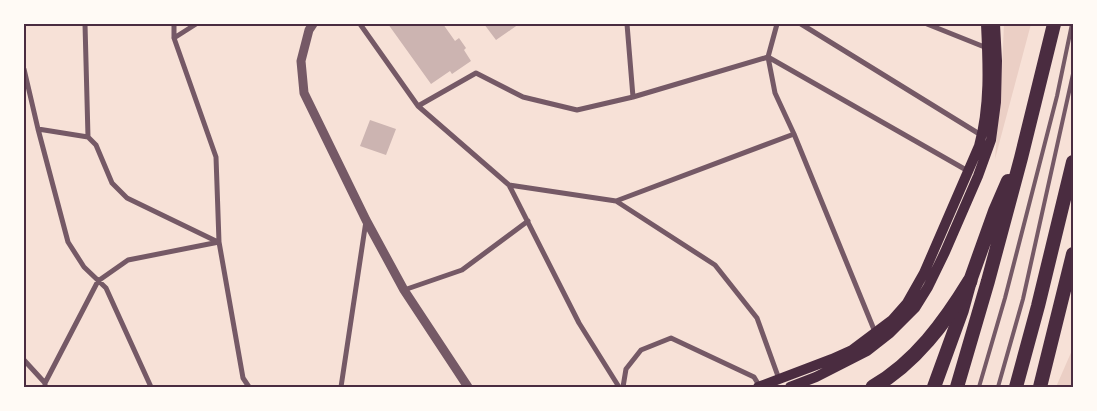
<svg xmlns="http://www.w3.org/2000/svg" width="1097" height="411" viewBox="0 0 1097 411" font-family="Spectral,serif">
  <rect width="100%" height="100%" fill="#f7e1d7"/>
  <!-- green -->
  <path fill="#ebcfc5" d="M 1004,24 L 1031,24 L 995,159 L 1002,69 Z
    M 1073,348 L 1073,387 L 1056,387 Z"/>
  <!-- building -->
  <path fill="#ccb4b1" d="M 388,24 L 443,24 L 455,41 L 459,38 L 466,48 L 464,50 L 471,61 L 452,74 L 450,71 L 431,84 Z
    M 484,24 L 519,24 L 496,40 Z
    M 370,120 L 396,129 L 386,155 L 360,146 Z"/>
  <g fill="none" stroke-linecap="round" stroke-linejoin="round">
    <!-- service -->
    <path stroke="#755966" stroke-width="4" d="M 979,387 L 1005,298 L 1057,96 L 1072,24
      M 998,387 L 1023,299 L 1073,74"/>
    <!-- minor -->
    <path stroke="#755966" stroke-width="5" d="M 85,24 L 88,137
      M 174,24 L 174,38 L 216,157 L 219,242 L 243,378 L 249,387
      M 360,24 L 418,106 L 509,185 L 579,323 L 619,387
      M 627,24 L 633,97
      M 777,24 L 768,57 L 775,93 L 794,134 L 875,332
      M 801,24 L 981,135
      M 927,24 L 987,48
      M 174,38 L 196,24
      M 24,69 L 38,129 L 68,242 L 84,267 L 106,288 L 151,387
      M 418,106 L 476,73 L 523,97 L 577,110 L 633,97 L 768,57 L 968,171
      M 38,129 L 88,137 L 96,145 L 112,183 L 127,198 L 218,242
      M 509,185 L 616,201 L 715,265 L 757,318 L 779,379
      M 616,201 L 794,134
      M 404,290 L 462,270 L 528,221
      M 24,360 L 45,383
      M 45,387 L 45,383 L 98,281 L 128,260 L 219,242
      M 341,387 L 366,221
      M 623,387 L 626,369 L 641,350 L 671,338 L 754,377 L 760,387"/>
    <!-- tertiary -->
    <path stroke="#755966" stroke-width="9" d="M 313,24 L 309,30 L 301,61 L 304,93 L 366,220 L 404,290 L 468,387"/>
    <!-- secondary -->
    <path stroke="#4a2c40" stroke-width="10" d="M 758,387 L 832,359 L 852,350 L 892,320 L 907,303 L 924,273 L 979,146 C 990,106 988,65 986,24
      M 790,387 L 816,377 L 867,351 L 890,333 L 915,308 L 928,287 L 945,252 L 978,176 L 991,140 L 996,102 L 997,61 L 995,24"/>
    <!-- trunk -->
    <path stroke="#4a2c40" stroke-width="14" d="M 934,387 L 962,310 L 970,281 L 995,211 L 1008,181
      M 957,387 L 988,281 L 1021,158 L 1054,24
      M 1016,387 L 1038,306 L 1073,162
      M 1040,387 L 1073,254"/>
    <!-- motorway -->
    <path stroke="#4a2c40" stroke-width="15" d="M 873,387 C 915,363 945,322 970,281"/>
  </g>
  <!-- border -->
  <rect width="1097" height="411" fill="none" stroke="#fffaf5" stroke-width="50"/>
  <rect x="25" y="25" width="1047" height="361" fill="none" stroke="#4a2c40" stroke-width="2"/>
</svg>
